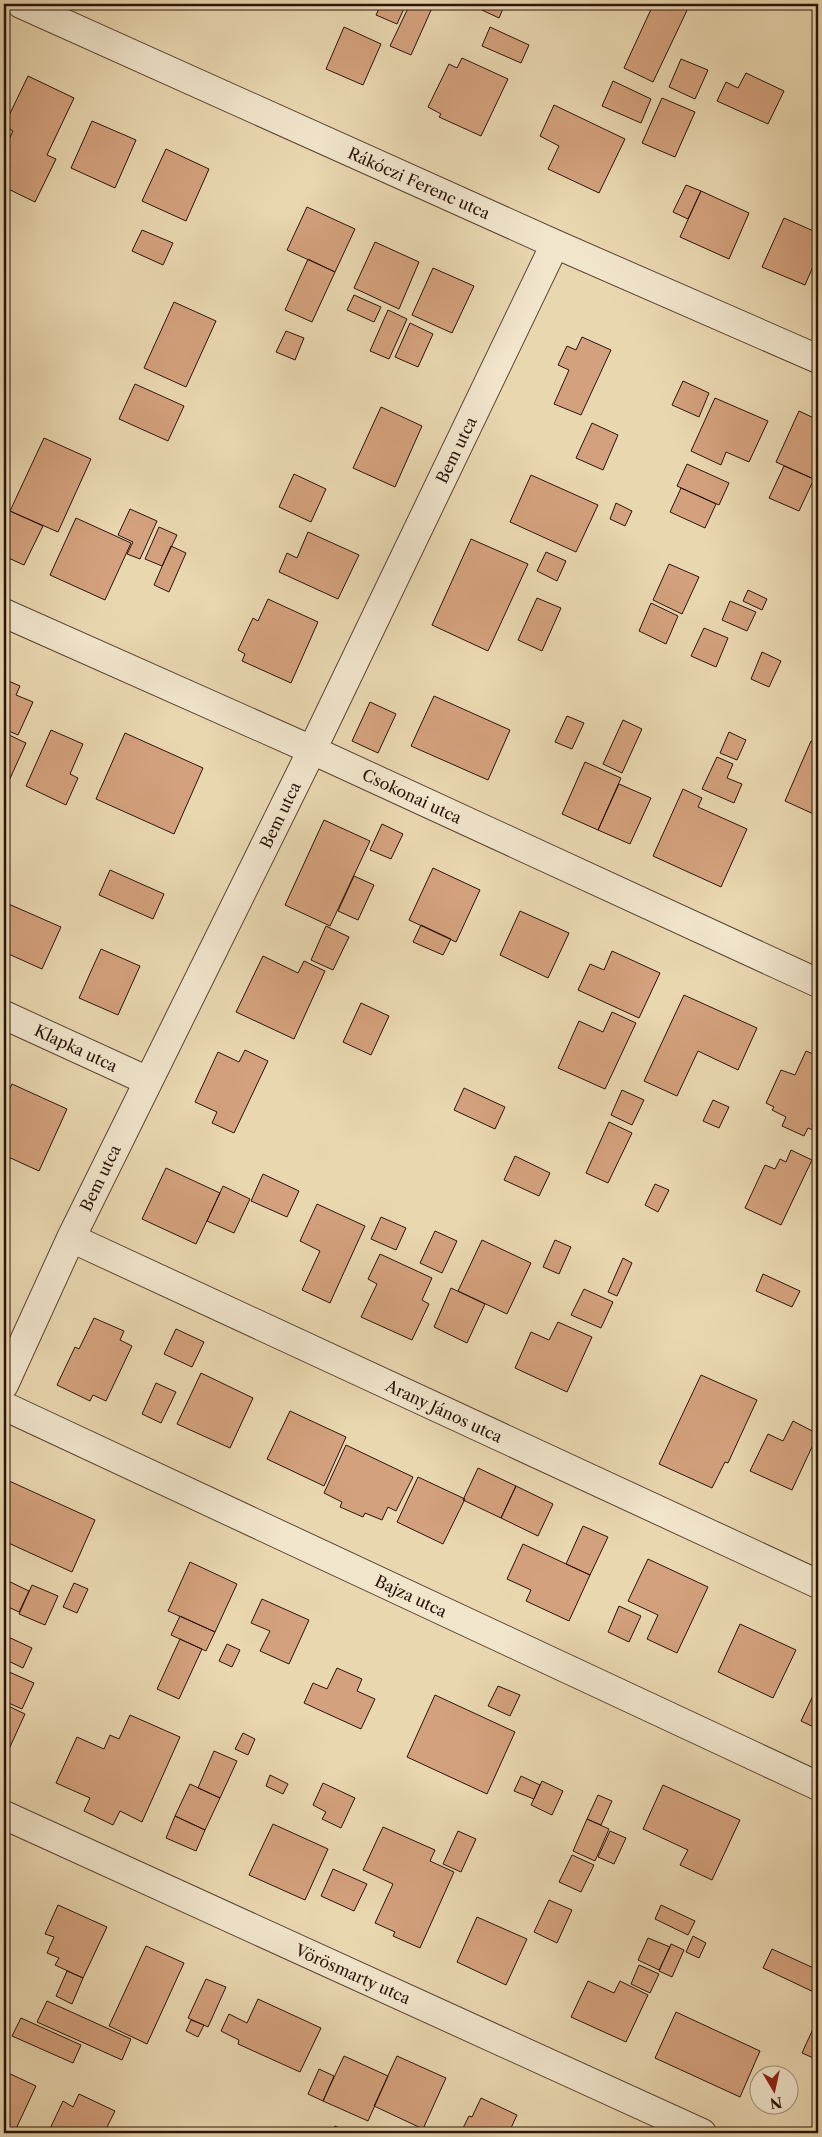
<svg xmlns="http://www.w3.org/2000/svg" width="822" height="2137" viewBox="0 0 822 2137" font-family="'Libre Caslon Text',serif">
  <rect width="100%" height="100%" fill="#e9d7b0"/>
  <filter id="stains"><feTurbulence type="fractalNoise" baseFrequency=".004" numOctaves="4"/><feColorMatrix values="0 0 0 0 .2 0 0 0 0 .09 0 0 0 0 .02 0 0 0 .5 -.17"/></filter>
  <radialGradient id="worn" r=".72"><stop offset=".6" stop-color="#630" stop-opacity="0"/><stop offset="1" stop-color="#630" stop-opacity=".3"/></radialGradient>
  <!-- building -->
  <path fill="#d3a17d" stroke="#2c140b" d="M 381,4 L 406,4 L 397,24 L 376,15 Z
    M 410,4 L 421,4 L 432,8 L 411,55 L 390,46 Z
    M 469,4 L 505,4 L 499,18 Z
    M 650,4 L 690,4 L 653,82 L 624,68 L 653,5 Z
    M 344,27 L 381,44 L 363,85 L 326,69 Z
    M 490,27 L 529,45 L 521,63 L 482,46 Z
    M 462,58 L 508,79 L 481,136 L 439,117 L 441,114 L 428,107 L 449,64 L 457,68 Z
    M 681,59 L 708,70 L 695,99 L 669,87 Z
    M 746,73 L 784,91 L 768,124 L 717,101 L 726,82 L 738,88 Z
    M 28,76 L 74,98 L 47,155 L 56,159 L 35,202 L 4,187 L 4,180 L 10,166 L 4,163 L 4,150 L 13,131 L 4,126 Z
    M 613,81 L 651,99 L 641,123 L 602,106 Z
    M 662,98 L 695,112 L 675,157 L 642,143 Z
    M 554,105 L 625,139 L 599,193 L 548,169 L 559,146 L 540,136 Z
    M 92,121 L 136,140 L 115,188 L 71,168 Z
    M 166,149 L 209,169 L 186,221 L 142,201 Z
    M 686,185 L 701,191 L 688,219 L 673,212 Z
    M 701,191 L 749,213 L 729,259 L 680,237 Z
    M 307,207 L 355,229 L 335,272 L 287,250 Z
    M 784,218 L 818,233 L 818,255 L 805,285 L 762,267 Z
    M 142,230 L 173,243 L 163,265 L 132,251 Z
    M 375,242 L 419,262 L 399,309 L 354,288 Z
    M 308,259 L 335,272 L 312,322 L 285,310 Z
    M 433,268 L 474,286 L 452,333 L 412,315 Z
    M 818,278 L 818,292 L 813,290 Z
    M 354,295 L 381,307 L 374,322 L 347,310 Z
    M 174,302 L 216,321 L 186,387 L 144,368 Z
    M 388,310 L 407,319 L 389,359 L 370,351 Z
    M 410,323 L 433,334 L 418,367 L 395,357 Z
    M 286,331 L 304,338 L 295,360 L 276,352 Z
    M 582,337 L 611,350 L 581,415 L 554,404 L 569,370 L 558,365 L 567,346 L 576,350 Z
    M 683,381 L 709,393 L 699,417 L 672,405 Z
    M 135,384 L 184,406 L 168,441 L 119,419 Z
    M 715,398 L 768,421 L 749,462 L 726,452 L 721,465 L 691,451 Z
    M 381,407 L 422,426 L 395,487 L 353,468 Z
    M 799,411 L 818,420 L 818,481 L 776,462 Z
    M 592,423 L 618,435 L 603,470 L 576,458 Z
    M 44,438 L 91,459 L 58,532 L 10,511 Z
    M 4,440 L 8,442 L 4,452 Z
    M 687,464 L 729,483 L 719,505 L 677,486 Z
    M 784,466 L 814,479 L 799,511 L 769,498 Z
    M 294,474 L 326,489 L 311,522 L 279,507 Z
    M 531,475 L 598,505 L 576,552 L 510,522 Z
    M 681,488 L 716,504 L 705,528 L 670,512 Z
    M 616,503 L 632,511 L 625,526 L 610,519 Z
    M 130,509 L 157,521 L 140,559 L 127,554 L 133,542 L 118,535 Z
    M 10,511 L 43,526 L 24,565 L 4,556 L 4,525 Z
    M 76,518 L 131,543 L 105,600 L 50,575 Z
    M 159,527 L 177,535 L 162,566 L 145,559 Z
    M 308,532 L 359,555 L 338,599 L 279,572 L 287,553 L 297,558 Z
    M 471,539 L 528,564 L 488,651 L 432,625 Z
    M 171,546 L 186,553 L 169,592 L 154,585 Z
    M 546,552 L 566,561 L 557,581 L 537,571 Z
    M 669,564 L 699,577 L 682,614 L 653,600 Z
    M 748,590 L 767,599 L 762,610 L 743,601 Z
    M 537,598 L 561,608 L 542,651 L 518,640 Z
    M 268,599 L 318,622 L 291,683 L 242,661 L 245,654 L 238,650 L 253,618 L 258,621 Z
    M 730,601 L 756,612 L 747,631 L 722,620 Z
    M 651,603 L 678,616 L 666,644 L 639,631 Z
    M 704,628 L 728,638 L 716,667 L 691,656 Z
    M 762,652 L 781,661 L 769,687 L 751,679 Z
    M 4,679 L 20,686 L 16,695 L 33,702 L 18,735 L 4,729 Z
    M 434,696 L 510,730 L 488,780 L 411,746 Z
    M 370,702 L 396,714 L 378,753 L 352,741 Z
    M 567,716 L 584,723 L 572,749 L 555,742 Z
    M 623,720 L 642,729 L 622,773 L 603,764 Z
    M 51,730 L 83,744 L 70,774 L 78,778 L 66,805 L 26,786 Z
    M 729,732 L 746,740 L 737,760 L 720,753 Z
    M 125,733 L 203,768 L 174,834 L 96,799 Z
    M 7,734 L 26,743 L 4,792 L 4,741 Z
    M 811,741 L 818,744 L 818,816 L 785,801 Z
    M 717,757 L 733,764 L 727,778 L 742,784 L 734,803 L 702,789 Z
    M 585,762 L 621,778 L 598,830 L 562,814 Z
    M 619,784 L 651,798 L 630,844 L 598,830 Z
    M 683,789 L 702,798 L 698,807 L 747,829 L 721,887 L 653,856 Z
    M 324,820 L 370,841 L 330,926 L 285,905 Z
    M 382,824 L 403,834 L 391,859 L 370,850 Z
    M 433,868 L 480,890 L 456,942 L 409,920 Z
    M 110,870 L 164,894 L 153,919 L 99,895 Z
    M 354,876 L 374,885 L 358,920 L 338,911 Z
    M 4,902 L 61,927 L 42,969 L 4,952 Z
    M 520,911 L 569,933 L 548,978 L 500,955 Z
    M 421,925 L 451,939 L 443,955 L 413,942 Z
    M 326,926 L 349,937 L 333,970 L 311,960 Z
    M 101,949 L 140,966 L 118,1015 L 79,998 Z
    M 612,951 L 660,973 L 639,1018 L 578,990 L 590,964 L 604,970 Z
    M 263,956 L 298,973 L 304,961 L 325,971 L 294,1039 L 236,1012 Z
    M 684,995 L 757,1028 L 738,1070 L 698,1051 L 677,1096 L 644,1081 Z
    M 361,1003 L 389,1016 L 371,1055 L 343,1042 Z
    M 612,1012 L 636,1023 L 605,1089 L 558,1068 L 579,1021 L 603,1032 Z
    M 245,1050 L 268,1061 L 234,1133 L 212,1123 L 217,1112 L 195,1102 L 218,1052 L 239,1062 Z
    M 806,1051 L 818,1056 L 818,1132 L 808,1128 L 804,1136 L 782,1126 L 786,1117 L 772,1110 L 774,1107 L 766,1103 L 781,1070 L 795,1075 Z
    M 12,1084 L 67,1109 L 39,1171 L 4,1155 L 5,1147 L 4,1147 L 4,1101 Z
    M 464,1088 L 505,1107 L 495,1129 L 454,1110 Z
    M 622,1090 L 644,1100 L 632,1125 L 611,1115 Z
    M 713,1100 L 729,1107 L 719,1128 L 703,1121 Z
    M 609,1122 L 632,1133 L 608,1183 L 586,1173 Z
    M 791,1150 L 812,1160 L 781,1225 L 745,1208 L 765,1165 L 775,1169 L 780,1159 L 786,1162 Z
    M 515,1156 L 550,1173 L 539,1196 L 504,1180 Z
    M 166,1168 L 220,1193 L 196,1244 L 142,1219 Z
    M 263,1174 L 299,1191 L 287,1217 L 251,1201 Z
    M 655,1184 L 669,1190 L 658,1212 L 645,1205 Z
    M 223,1186 L 250,1199 L 234,1233 L 207,1221 Z
    M 317,1204 L 365,1226 L 330,1303 L 302,1290 L 320,1251 L 300,1241 Z
    M 381,1217 L 406,1228 L 396,1250 L 371,1239 Z
    M 435,1231 L 457,1241 L 442,1273 L 420,1263 Z
    M 482,1240 L 531,1263 L 507,1314 L 458,1291 Z
    M 555,1240 L 571,1247 L 559,1274 L 543,1267 Z
    M 380,1254 L 432,1278 L 422,1300 L 429,1304 L 412,1340 L 361,1317 L 377,1284 L 368,1279 Z
    M 623,1258 L 632,1263 L 617,1296 L 608,1292 Z
    M 763,1274 L 800,1291 L 792,1307 L 756,1291 Z
    M 451,1288 L 485,1304 L 467,1343 L 434,1327 Z
    M 584,1289 L 613,1302 L 601,1328 L 571,1315 Z
    M 94,1318 L 124,1331 L 120,1340 L 132,1346 L 106,1401 L 93,1395 L 90,1401 L 57,1385 L 75,1347 L 79,1349 Z
    M 558,1322 L 592,1337 L 567,1392 L 515,1368 L 531,1332 L 549,1340 Z
    M 176,1329 L 204,1342 L 192,1367 L 164,1354 Z
    M 201,1373 L 253,1398 L 230,1448 L 177,1424 Z
    M 701,1375 L 757,1400 L 728,1463 L 725,1462 L 712,1488 L 659,1464 Z
    M 156,1383 L 176,1392 L 161,1423 L 142,1414 Z
    M 290,1411 L 346,1437 L 324,1486 L 267,1459 Z
    M 793,1421 L 818,1434 L 792,1490 L 750,1471 L 768,1434 L 783,1441 Z
    M 346,1445 L 413,1477 L 396,1511 L 388,1507 L 382,1520 L 365,1513 L 363,1517 L 340,1507 L 342,1502 L 324,1493 Z
    M 478,1468 L 516,1486 L 501,1518 L 463,1500 Z
    M 418,1477 L 465,1499 L 443,1544 L 397,1522 Z
    M 7,1480 L 95,1520 L 72,1572 L 4,1541 L 4,1488 Z
    M 516,1486 L 553,1504 L 538,1536 L 501,1518 Z
    M 583,1526 L 608,1537 L 590,1575 L 566,1564 Z
    M 523,1544 L 590,1575 L 569,1621 L 526,1601 L 531,1590 L 507,1579 Z
    M 648,1559 L 708,1587 L 677,1653 L 647,1639 L 658,1615 L 628,1601 Z
    M 190,1562 L 237,1584 L 215,1632 L 168,1611 Z
    M 4,1579 L 29,1591 L 19,1612 L 4,1605 Z
    M 74,1583 L 88,1589 L 77,1613 L 63,1607 Z
    M 32,1585 L 58,1596 L 45,1625 L 19,1614 Z
    M 262,1599 L 309,1620 L 289,1664 L 260,1651 L 270,1631 L 251,1623 Z
    M 619,1606 L 641,1616 L 629,1642 L 608,1632 Z
    M 180,1616 L 215,1632 L 206,1651 L 171,1635 Z
    M 740,1624 L 796,1650 L 773,1698 L 718,1672 Z
    M 4,1635 L 32,1648 L 23,1668 L 4,1659 Z
    M 180,1639 L 202,1649 L 179,1699 L 157,1689 Z
    M 227,1644 L 240,1650 L 232,1667 L 219,1661 Z
    M 337,1668 L 362,1679 L 357,1691 L 375,1699 L 361,1729 L 304,1703 L 313,1683 L 327,1689 Z
    M 7,1671 L 34,1683 L 22,1709 L 4,1701 L 4,1678 Z
    M 818,1685 L 818,1729 L 801,1721 Z
    M 498,1686 L 520,1695 L 510,1716 L 488,1706 Z
    M 435,1695 L 515,1732 L 487,1794 L 407,1757 Z
    M 4,1704 L 25,1714 L 4,1760 Z
    M 130,1715 L 180,1737 L 142,1822 L 120,1811 L 113,1825 L 84,1811 L 90,1798 L 56,1783 L 77,1737 L 104,1749 L 110,1735 L 119,1739 Z
    M 243,1733 L 255,1739 L 248,1755 L 235,1749 Z
    M 214,1751 L 237,1761 L 220,1798 L 198,1788 Z
    M 270,1775 L 288,1784 L 283,1794 L 266,1786 Z
    M 521,1776 L 540,1785 L 534,1799 L 514,1791 Z
    M 542,1781 L 563,1791 L 552,1815 L 531,1805 Z
    M 323,1783 L 355,1798 L 341,1828 L 322,1819 L 326,1812 L 313,1805 Z
    M 190,1784 L 220,1798 L 205,1830 L 175,1816 Z
    M 663,1785 L 740,1820 L 712,1880 L 680,1865 L 688,1850 L 643,1829 Z
    M 598,1795 L 612,1801 L 601,1825 L 587,1819 Z
    M 175,1816 L 205,1830 L 196,1851 L 166,1838 Z
    M 587,1819 L 609,1829 L 595,1861 L 573,1851 Z
    M 273,1824 L 328,1849 L 305,1900 L 249,1875 Z
    M 383,1827 L 435,1850 L 430,1861 L 454,1872 L 420,1948 L 393,1936 L 395,1932 L 375,1923 L 393,1884 L 363,1870 Z
    M 458,1831 L 476,1839 L 461,1872 L 443,1864 Z
    M 610,1831 L 626,1838 L 614,1864 L 598,1857 Z
    M 572,1855 L 594,1865 L 581,1892 L 559,1882 Z
    M 333,1869 L 367,1884 L 354,1911 L 321,1896 Z
    M 549,1900 L 572,1910 L 557,1943 L 534,1932 Z
    M 58,1905 L 107,1927 L 83,1978 L 55,1965 L 59,1958 L 47,1953 L 54,1937 L 45,1934 Z
    M 661,1905 L 695,1921 L 688,1935 L 655,1919 Z
    M 477,1917 L 527,1939 L 506,1985 L 457,1962 Z
    M 693,1936 L 706,1943 L 699,1958 L 686,1952 Z
    M 648,1938 L 670,1947 L 659,1970 L 638,1960 Z
    M 671,1944 L 684,1950 L 672,1977 L 659,1971 Z
    M 146,1946 L 184,1963 L 147,2044 L 109,2026 Z
    M 772,1949 L 818,1970 L 818,1994 L 763,1968 Z
    M 639,1965 L 659,1974 L 650,1993 L 631,1984 Z
    M 67,1971 L 83,1978 L 72,2004 L 56,1996 Z
    M 206,1979 L 226,1987 L 208,2027 L 188,2018 Z
    M 588,1981 L 614,1993 L 620,1981 L 648,1995 L 626,2042 L 571,2017 Z
    M 258,1999 L 321,2028 L 300,2072 L 238,2044 L 239,2040 L 221,2031 L 229,2014 L 247,2023 Z
    M 47,2001 L 131,2039 L 122,2060 L 37,2022 Z
    M 676,2012 L 760,2051 L 740,2097 L 655,2058 Z
    M 21,2018 L 81,2045 L 73,2063 L 12,2036 Z
    M 818,2018 L 818,2060 L 802,2053 Z
    M 191,2020 L 204,2025 L 198,2037 L 186,2031 Z
    M 344,2056 L 388,2076 L 368,2121 L 323,2101 Z
    M 397,2056 L 446,2078 L 423,2129 L 374,2106 Z
    M 319,2069 L 334,2076 L 323,2101 L 308,2094 Z
    M 4,2071 L 36,2086 L 14,2133 L 4,2133 Z
    M 79,2094 L 115,2111 L 104,2133 L 48,2133 L 63,2101 L 73,2107 Z
    M 481,2098 L 517,2115 L 511,2128 L 523,2133 L 464,2133 L 461,2132 L 469,2116 L 472,2117 Z
    M 335,2126 L 351,2133 L 331,2133 Z"/>
  <g fill="none" stroke-linecap="round" stroke-linejoin="round">
    <!-- minor casing -->
    <g stroke="#5b4534" stroke-width="30">
      <path id="minor" d="M 21,4 L 555,244 L 818,359
        M 4,613 L 312,750 L 818,983
        M 4,1015 L 148,1081
        M 71,1238 L 818,1584
        M 4,1385 L 71,1238 L 312,750 L 555,244
        M 4,1406 L 818,1786
        M 4,1815 L 702,2133"/>
    </g>
    <!-- minor -->
    <use href="#minor" stroke="#f1e5cc" stroke-width="28"/>
  </g>
  <g text-anchor="middle" dominant-baseline="central" stroke-width="4" stroke-linejoin="round" paint-order="stroke">
    <!-- street labels -->
    <g font-size="16" fill="#2c140b" stroke="#f1e5cc">
      <text transform="translate(419 183) rotate(24)">Rákóczi Ferenc utca</text>
      <text transform="translate(456 450) rotate(-64)">Bem utca</text>
      <text transform="translate(412 796) rotate(25)">Csokonai utca</text>
      <text transform="translate(280 815) rotate(-64)">Bem utca</text>
      <text transform="translate(76 1048) rotate(25)">Klapka utca</text>
      <text transform="translate(100 1178) rotate(-64)">Bem utca</text>
      <text transform="translate(444 1411) rotate(25)">Arany János utca</text>
      <text transform="translate(411 1596) rotate(25)">Bajza utca</text>
      <text transform="translate(353 1974) rotate(24)">Vörösmarty utca</text>
    </g>
  </g>
  <!-- margin -->
  <rect width="822" height="2137" fill="none" stroke="#e9d7b0" stroke-width="20"/>
  <rect x="5" y="5" width="812" height="2127" fill="none" stroke="#2c140b" stroke-width="2.5"/>
  <rect x="10" y="10" width="802" height="2117" fill="none" stroke="#2c140b"/>
  <!-- north arrow -->
  <g transform="translate(774 2090) rotate(171)"><circle r="24" fill="#f1e5cc" stroke="#a2917f"/>
  <path d="M0-4L9 19L0 12L-9 19Z" fill="#8f2418"/>
  <text y="-8" font-size="14" font-weight="bold" text-anchor="middle" fill="#2c140b">N</text>
  </g>
  <rect width="100%" height="100%" filter="url(#stains)"/>
  <rect width="100%" height="100%" fill="url(#worn)"/>
</svg>
